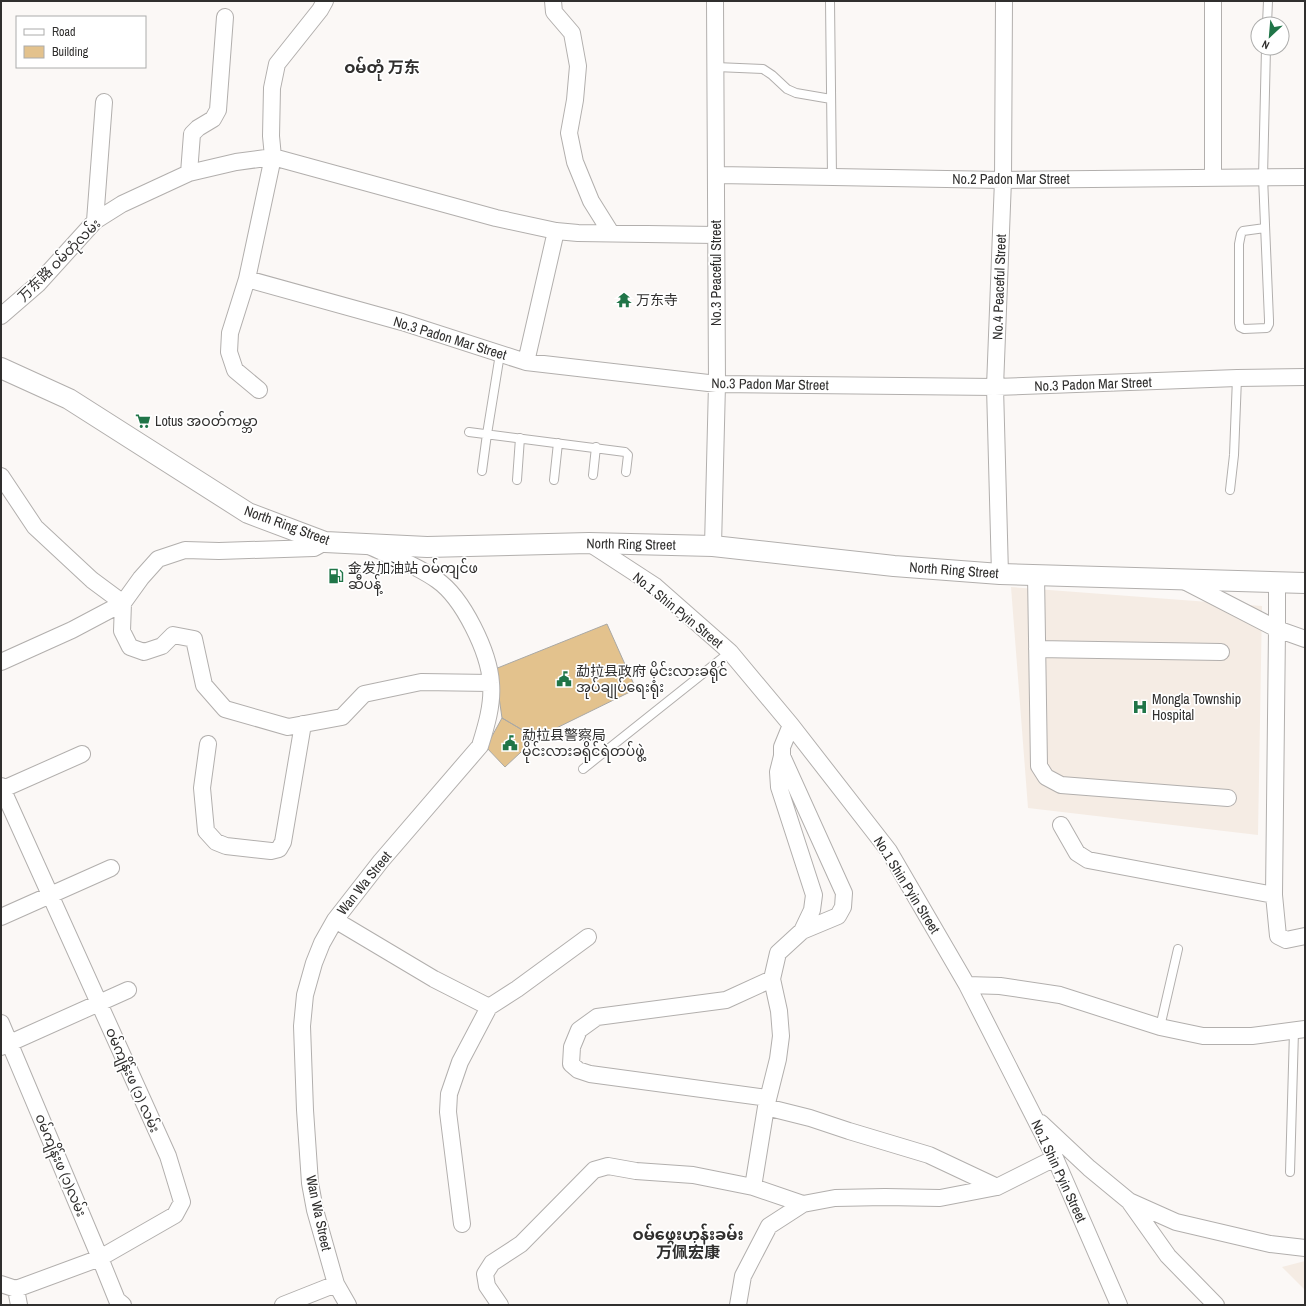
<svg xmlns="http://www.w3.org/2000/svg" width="1306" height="1306" viewBox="0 0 1306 1306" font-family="'Archivo Narrow','Noto Sans SC','Noto Sans Myanmar',sans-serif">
  <rect width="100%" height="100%" fill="#fbf8f6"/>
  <!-- built -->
  <path fill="#f5ece4" d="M 1011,587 L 1262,606 L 1258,835 L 1028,808 Z
    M 1305,1261 L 1305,1290 L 1282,1267 Z"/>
  <!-- building -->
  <path fill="#e3c28d" stroke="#a9a8a5" d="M 607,624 L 636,689 L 536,738 L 502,718 L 495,669 Z
    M 502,718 L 536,738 L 505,767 L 486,747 Z"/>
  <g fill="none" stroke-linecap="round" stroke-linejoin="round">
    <!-- service casing -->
    <g stroke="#b2afad" stroke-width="10">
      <path id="service" d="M 830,1 L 832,177
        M 1267,24 L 1268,1
        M 716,67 L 763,69 L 772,75 L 787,89 L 796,93 L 831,99
        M 1265,228 L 1243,231 L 1241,234 L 1239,244 L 1239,323 L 1240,327 L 1244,329 L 1267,328 L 1269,324 L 1269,320 L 1263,177 L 1266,48
        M 469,432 L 625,452 L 628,455 L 626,472
        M 482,471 L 487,434 L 500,354
        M 593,475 L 596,447
        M 517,480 L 520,438
        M 554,480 L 558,443
        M 1230,490 L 1234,455 L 1237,378
        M 583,769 L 730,652
        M 1160,1027 L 1178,949
        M 1290,1172 L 1294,1031"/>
    </g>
    <!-- minor casing -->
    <g stroke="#b2afad" stroke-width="18">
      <path id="minor" d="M 553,1 L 554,12 L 572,33 L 578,66 L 575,100 L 569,133 L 575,162 L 591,201 L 611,233
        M 1213,1 L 1213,178
        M 189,173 L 192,134 L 198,128 L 213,119 L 218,110 L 225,17
        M 716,175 L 1003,180 L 1305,177
        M 95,221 L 104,102
        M 247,279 L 402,322 L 526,362 L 717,384 L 995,387 L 1237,378 L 1305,377
        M 1,316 L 38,284 L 95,221 L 122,204 L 189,173 L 236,162 L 273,157 L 271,136 L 272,88 L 277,64 L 320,10 L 325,1
        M 526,362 L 556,231
        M 259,390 L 235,370 L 229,352 L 230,333 L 247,279 L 273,157 L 496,218 L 556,231 L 578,233 L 716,235
        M 1,476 L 35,527 L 92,580 L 123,603 L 141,578 L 158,559 L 185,550 L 219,551 L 314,548 L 325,542
        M 589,543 L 655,586 L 730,652 L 791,725 L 889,851 L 967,985 L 1055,1158 L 1119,1305
        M 713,546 L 717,384 L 715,1
        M 1000,574 L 995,387 L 1003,180 L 1004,1
        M 1036,575 L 1039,766 L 1046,777 L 1061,785 L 1228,798
        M 1182,580 L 1277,629 L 1274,895 L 1278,936 L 1286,940 L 1305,936
        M 1277,582 L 1277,629 L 1305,639
        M 1037,649 L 1221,652
        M 1,662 L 72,630 L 123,603 L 122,631 L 130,647 L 144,652 L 162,646 L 173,635 L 194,639 L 204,685 L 225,709 L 288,727 L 342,717 L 364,694 L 421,682 L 491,683
        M 791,725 L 782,747 L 782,756 L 844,893 L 843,907 L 838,916 L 802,931 L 778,953 L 772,979 L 779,1011 L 781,1036 L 778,1059 L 766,1107 L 810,1118 L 849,1131 L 929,1155 L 997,1187
        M 208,744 L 202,788 L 206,831 L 216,842 L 226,846 L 271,851 L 279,849 L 283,842 L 303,724
        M 782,756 L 778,772 L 779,787 L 814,895 L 812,910 L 802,931
        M 1,786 L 168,1156 L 182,1202 L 175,1215 L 100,1258 L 16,1289
        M 1,790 L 82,754
        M 1061,825 L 1077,853 L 1088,860 L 1274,895
        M 1,917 L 111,868
        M 335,920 L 434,979 L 489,1007
        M 967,985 L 1000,986 L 1060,995 L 1160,1027 L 1203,1036 L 1252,1036 L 1305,1029
        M 1,1023 L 100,1258 L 117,1300 L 123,1305
        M 1,1047 L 128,990
        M 768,1098 L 590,1074 L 578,1070 L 571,1064 L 572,1047 L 579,1030 L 597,1017 L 726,1000 L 772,979
        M 1041,1123 L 1089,1168 L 1129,1201 L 1176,1222 L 1270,1244 L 1305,1248
        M 753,1187 L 766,1107
        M 1129,1201 L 1168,1256 L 1216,1305
        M 462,1224 L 448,1112 L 449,1094 L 460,1062 L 489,1007 L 517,989 L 588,937
        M 1,1284 L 16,1289
        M 16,1289 L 19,1305
        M 283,1305 L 336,1284
        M 348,1305 L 336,1284 L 315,1210 L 310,1183 L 305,1110 L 302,1026 L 305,995 L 314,963 L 322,943 L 335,920 L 381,861 L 480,746 C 486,727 493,704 491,683 C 489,652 463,598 437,580 C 416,565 391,556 369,546
        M 500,1305 L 487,1286 L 485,1274 L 492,1263 L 521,1244 L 594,1170 L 608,1166 L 636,1171 L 693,1175 L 753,1187 L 803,1204
        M 738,1305 L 743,1276 L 769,1226 L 803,1204 L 835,1198 L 885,1197 L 940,1198 L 997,1187 L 1055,1158"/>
    </g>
    <!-- tertiary casing -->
    <g stroke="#b2afad" stroke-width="22">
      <path id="tertiary" d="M 1,368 L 69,399 L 248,513 L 325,542 L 427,547 L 589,543 L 713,546 L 894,566 L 1000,574 L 1305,583"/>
    </g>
    <!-- service -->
    <use href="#service" stroke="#fff" stroke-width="8"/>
    <!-- minor -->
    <use href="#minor" stroke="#fff" stroke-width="16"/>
    <!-- tertiary -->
    <use href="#tertiary" stroke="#fff" stroke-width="20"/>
  </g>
  <!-- icons -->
  <defs>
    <g id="temple-bare" transform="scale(1.2)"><path d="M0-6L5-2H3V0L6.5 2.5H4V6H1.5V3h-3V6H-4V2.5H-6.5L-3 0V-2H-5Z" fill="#207548" stroke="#fff" stroke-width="2.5" paint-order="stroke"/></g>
    <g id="supermarket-bare" transform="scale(1.2)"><path d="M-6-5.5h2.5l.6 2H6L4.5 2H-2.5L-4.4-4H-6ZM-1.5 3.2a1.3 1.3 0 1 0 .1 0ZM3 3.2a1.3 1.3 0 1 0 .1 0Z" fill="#207548" stroke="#fff" stroke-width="2.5" paint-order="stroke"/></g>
    <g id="fuel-bare" transform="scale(1.2)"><path d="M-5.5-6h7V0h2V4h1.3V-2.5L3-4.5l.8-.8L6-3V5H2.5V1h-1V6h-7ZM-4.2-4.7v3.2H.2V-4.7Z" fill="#207548" stroke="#fff" stroke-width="2.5" paint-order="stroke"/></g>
    <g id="civic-bare" transform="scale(1.2)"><path d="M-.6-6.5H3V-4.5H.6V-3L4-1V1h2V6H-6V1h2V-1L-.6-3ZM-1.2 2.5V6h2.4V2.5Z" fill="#207548" stroke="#fff" stroke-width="2.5" paint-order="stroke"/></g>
    <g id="hospital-bare" transform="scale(1.2)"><path d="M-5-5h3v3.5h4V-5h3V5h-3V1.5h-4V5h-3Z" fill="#207548" stroke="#fff" stroke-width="2.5" paint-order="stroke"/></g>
  </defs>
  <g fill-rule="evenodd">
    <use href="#temple-bare" x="624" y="300"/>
    <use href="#supermarket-bare" x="143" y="421"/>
    <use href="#fuel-bare" x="336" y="576"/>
    <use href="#civic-bare" x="564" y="679"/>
    <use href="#hospital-bare" x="1140" y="707"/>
    <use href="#civic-bare" x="510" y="743"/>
  </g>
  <g text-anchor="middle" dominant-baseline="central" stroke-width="3.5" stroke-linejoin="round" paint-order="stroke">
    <!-- street labels -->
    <g font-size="14" fill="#302f2e" stroke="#fff">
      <text x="1011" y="179">No.2 Padon Mar Street</text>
      <text transform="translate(59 260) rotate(-45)">万东路 ဝမ်တုံလမ်း</text>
      <text transform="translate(716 273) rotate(-90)">No.3 Peaceful Street</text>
      <text transform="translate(999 287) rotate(-88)">No.4 Peaceful Street</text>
      <text transform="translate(450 338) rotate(17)">No.3 Padon Mar Street</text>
      <text transform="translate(770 384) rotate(1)">No.3 Padon Mar Street</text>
      <text transform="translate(1093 384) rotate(-2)">No.3 Padon Mar Street</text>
      <text transform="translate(287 525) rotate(20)">North Ring Street</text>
      <text transform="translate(631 544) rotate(1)">North Ring Street</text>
      <text transform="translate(954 570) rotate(4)">North Ring Street</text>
      <text transform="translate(678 610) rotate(39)">No.1 Shin Pyin Street</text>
      <text transform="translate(364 883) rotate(-51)">Wan Wa Street</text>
      <text transform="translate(907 885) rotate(58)">No.1 Shin Pyin Street</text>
      <text transform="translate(133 1080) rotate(66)">ဝမ်ကျိန်းဖ (၁) လမ်း</text>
      <text transform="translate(61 1165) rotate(67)">ဝမ်ကျိန်းဖ (၁)လမ်း</text>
      <text transform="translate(1059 1171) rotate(65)">No.1 Shin Pyin Street</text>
      <text transform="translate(319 1213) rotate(78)">Wan Wa Street</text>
    </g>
    <!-- poi labels -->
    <g font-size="14" fill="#302f2e" stroke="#fff" text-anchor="start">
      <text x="636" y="300">万东寺</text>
      <text x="155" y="421">Lotus အဝတ်ကမ္ဘာ</text>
      <text x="348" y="568">金发加油站 ဝမ်ကျင်ဖ<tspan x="348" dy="16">ဆီပန့်</tspan></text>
      <text x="576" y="671">勐拉县政府 မိုင်းလားခရိုင်<tspan x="576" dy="16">အုပ်ချုပ်ရေးရုံး</tspan></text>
      <text x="1152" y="699">Mongla Township<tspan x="1152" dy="16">Hospital</tspan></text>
      <text x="522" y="735">勐拉县警察局<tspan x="522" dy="16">မိုင်းလားခရိုင်ရဲတပ်ဖွဲ့</tspan></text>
    </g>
    <!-- quarter labels -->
    <g font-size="16" font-weight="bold" fill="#302f2e" stroke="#fff">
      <text x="382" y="67">ဝမ်တုံ 万东</text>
      <text x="688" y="1234">ဝမ်ဖွေးဟုန်းခမ်း<tspan x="688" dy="18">万佩宏康</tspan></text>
    </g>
  </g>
  <!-- border -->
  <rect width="1306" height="1306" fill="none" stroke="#302f2e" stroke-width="4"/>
  <!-- legend -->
  <rect x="16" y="16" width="130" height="52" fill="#ffffff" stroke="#acacab"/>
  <rect x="24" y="29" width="20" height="6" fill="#ffffff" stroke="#acacab"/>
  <text x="52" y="36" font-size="12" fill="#302f2e">Road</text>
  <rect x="24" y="46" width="20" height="12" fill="#e3c28d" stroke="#acacab"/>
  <text x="52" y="56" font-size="12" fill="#302f2e">Building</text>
  <!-- north arrow -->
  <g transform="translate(1270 36) rotate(206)"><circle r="19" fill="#ffffff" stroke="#acacab"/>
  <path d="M0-3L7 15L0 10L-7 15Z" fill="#207548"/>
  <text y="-6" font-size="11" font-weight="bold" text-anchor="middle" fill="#302f2e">N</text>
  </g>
</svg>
